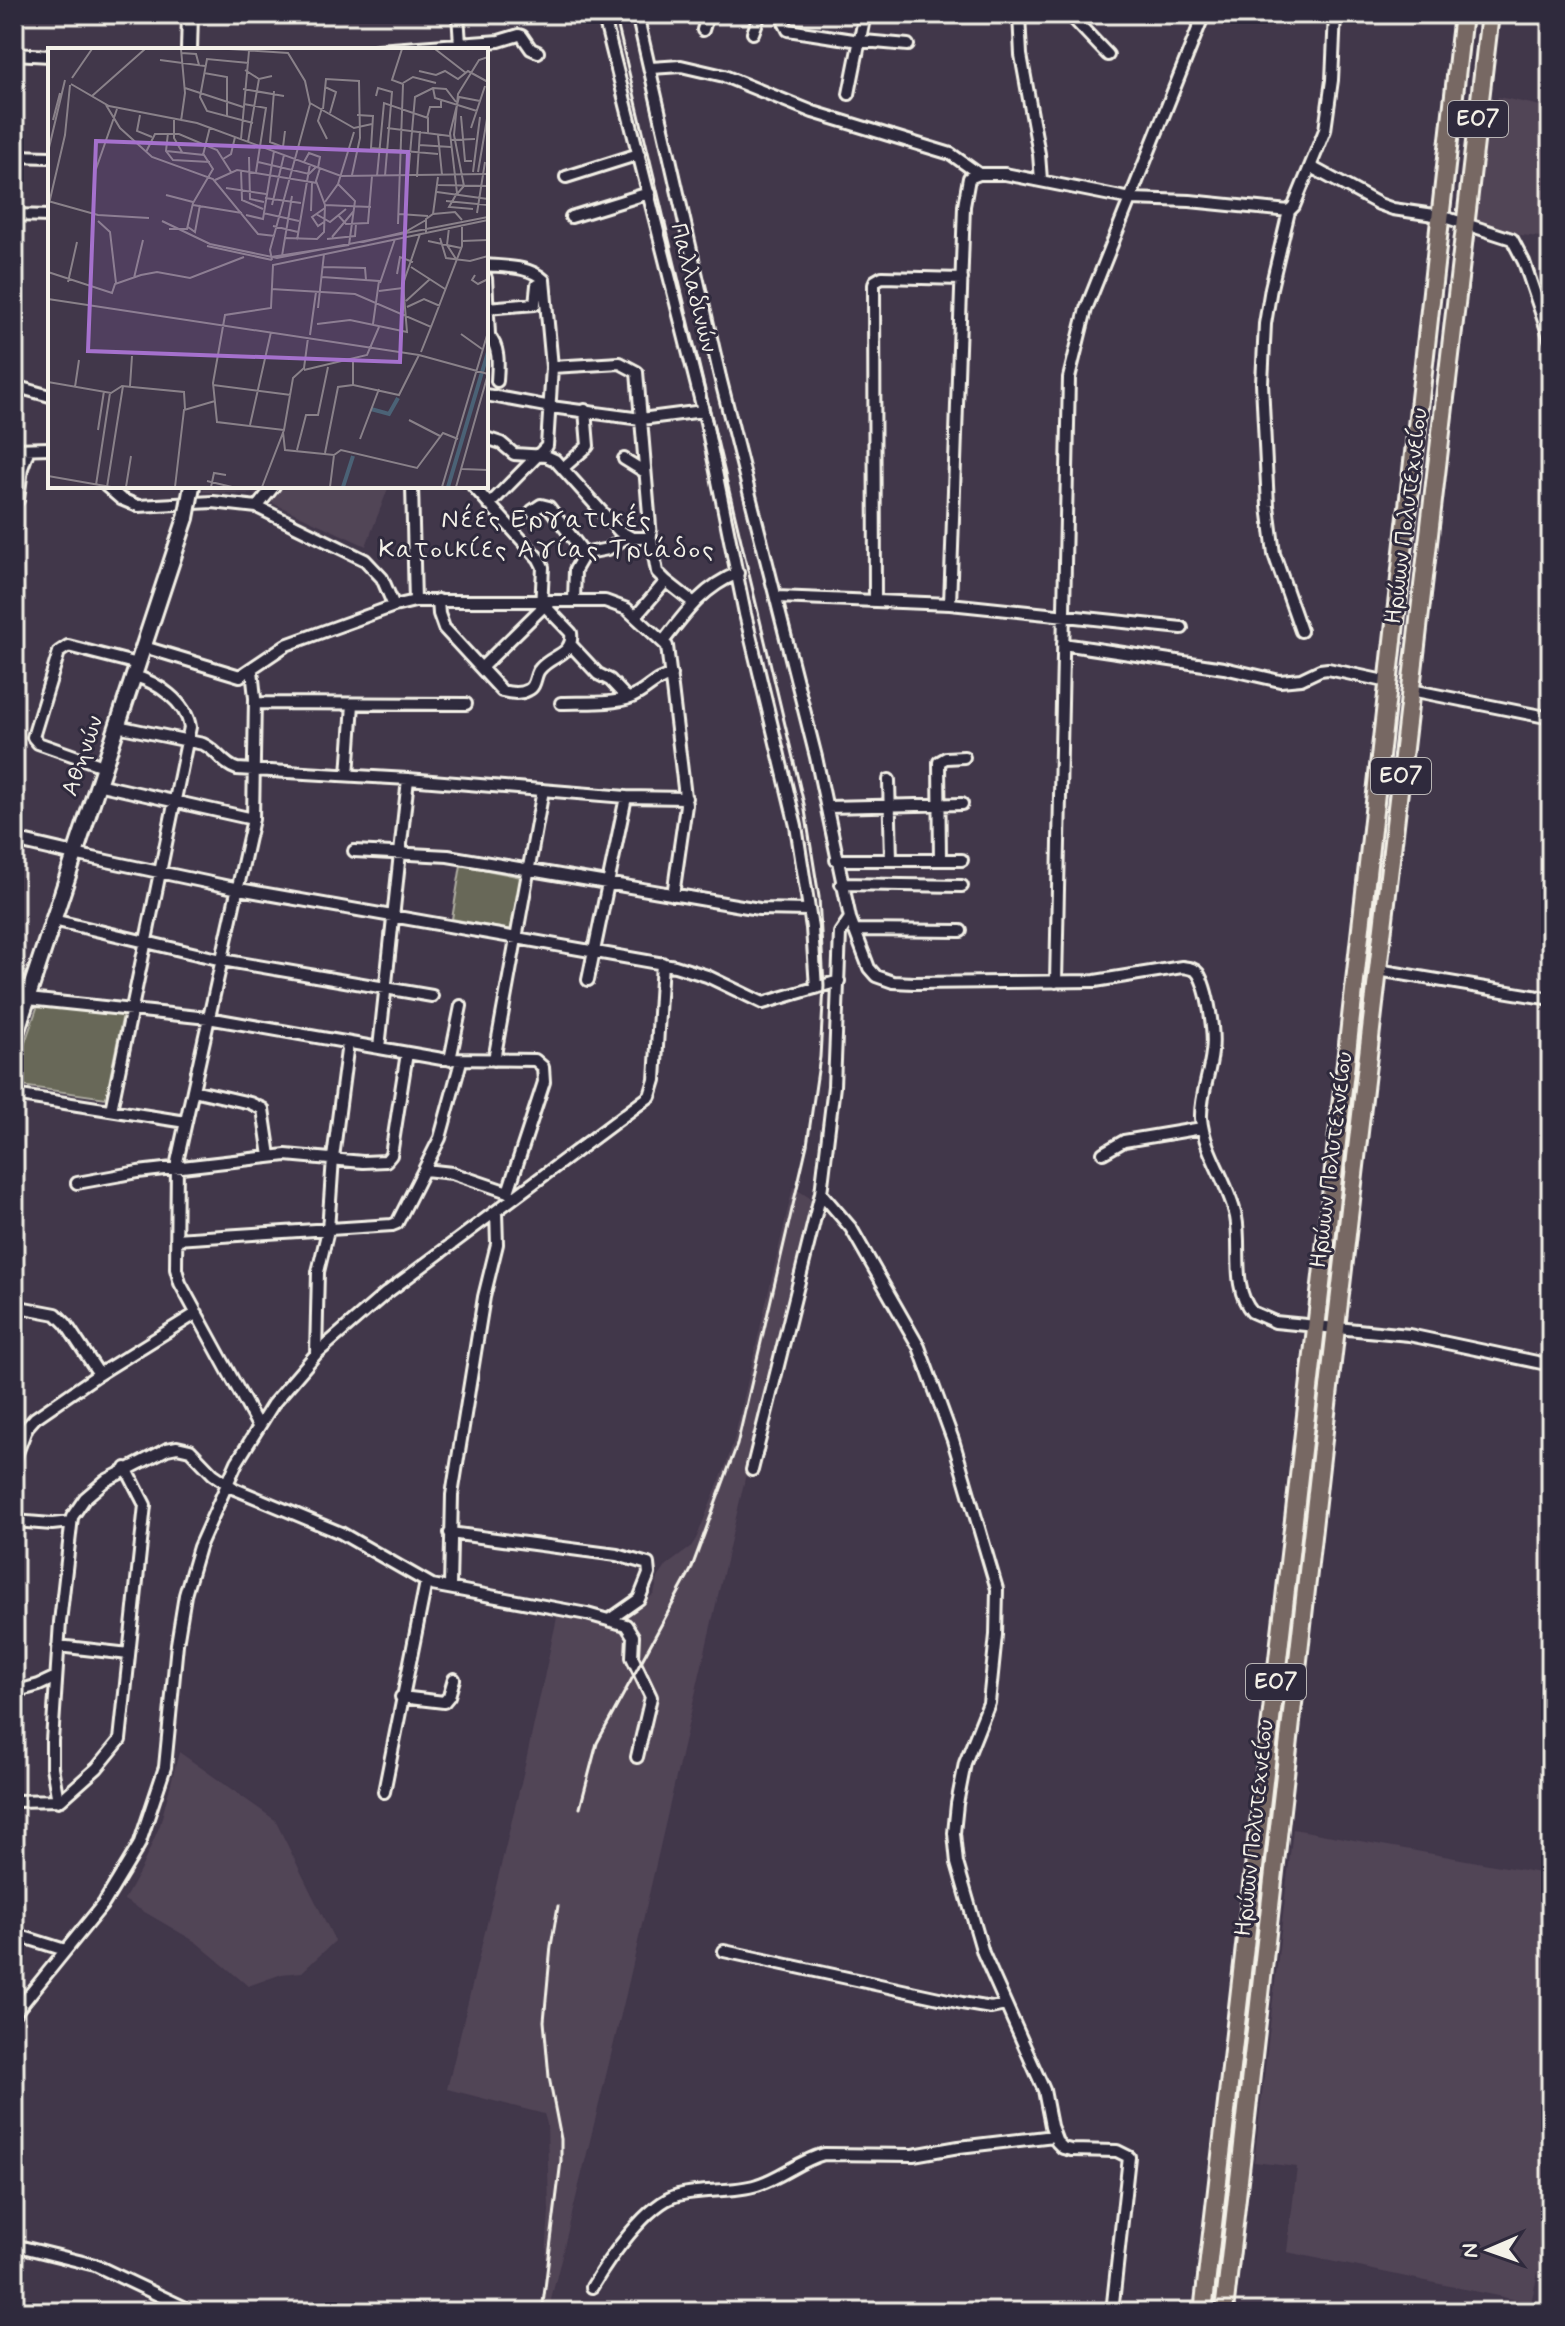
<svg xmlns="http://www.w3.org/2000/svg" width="1565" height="2326" viewBox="0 0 1565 2326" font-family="Mynerve,sans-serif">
  <rect width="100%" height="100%" fill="#41374a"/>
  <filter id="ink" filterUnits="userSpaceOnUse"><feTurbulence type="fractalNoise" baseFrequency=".0125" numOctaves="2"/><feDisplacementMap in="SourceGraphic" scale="16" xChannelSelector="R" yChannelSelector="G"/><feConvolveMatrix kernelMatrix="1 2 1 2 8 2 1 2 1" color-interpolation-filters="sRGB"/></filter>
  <g filter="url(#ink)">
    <!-- built -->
    <path fill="#514456" d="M 1498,97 L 1551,108 L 1551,238 L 1511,234 L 1474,223 L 1482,161 Z
      M 203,486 L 389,486 L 366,546 L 253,494 L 203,492 Z
      M 793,1187 L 813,1200 L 789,1288 L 626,1994 L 548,2312 L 538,2312 L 544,2288 L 549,2211 L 547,2124 L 544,2114 L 447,2089 L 524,1770 L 559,1608 L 614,1620 L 633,1610 L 654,1594 L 658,1578 L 667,1565 L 690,1548 L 696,1539 L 726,1465 L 734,1440 Z
      M 179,1752 L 275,1820 L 335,1941 L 302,1972 L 282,1974 L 248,1986 L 196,1942 L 124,1900 L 140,1871 L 160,1825 Z
      M 1293,1829 L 1551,1875 L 1551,2217 L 1531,2303 L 1287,2252 L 1297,2167 L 1254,2162 Z"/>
    <!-- green -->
    <path fill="#676859" stroke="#aeaca0" stroke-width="2" d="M 461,865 L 521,877 L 511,930 L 452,919 Z
      M 38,1005 L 123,1014 L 106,1098 L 14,1085 L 14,1074 Z"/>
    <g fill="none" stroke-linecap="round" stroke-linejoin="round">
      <!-- minor casing -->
      <g stroke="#f4f1e8" stroke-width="16">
        <path id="minor" d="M 458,14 L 460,44
          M 603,14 L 706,422 L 745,614 L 796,826 L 812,928 L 816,988
          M 637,14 L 720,377 L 816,757 L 850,918 L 869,968 L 876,976 L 893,982 L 914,983 L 1095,981 L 1182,967 C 1188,968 1194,968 1198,973 C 1208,988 1215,1034 1212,1052 C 1210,1074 1200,1096 1201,1118 C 1204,1153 1229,1183 1236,1217 C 1242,1247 1231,1288 1252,1312 L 1275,1322 L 1409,1335 L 1551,1365
          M 787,14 L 784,22 L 788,30 L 853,40 L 908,45
          M 1019,14 L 1021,55 L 1039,154 L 1041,180
          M 1069,14 L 1108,55
          M 703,30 L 708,14
          M 753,33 L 760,14
          M 378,50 L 499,41 L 519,35 L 522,36 L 531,49 L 538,52
          M 14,54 L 50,56
          M 651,68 L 681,66 L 724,76 L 813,112 L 951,154 L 979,174
          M 849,94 L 865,14
          M 14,156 L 50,157
          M 1311,167 L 1379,204 L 1393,209 L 1441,216 L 1512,239 L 1524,262 L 1551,342
          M 566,177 L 639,154
          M 14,215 L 50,216
          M 571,217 L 649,193
          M 486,265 C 506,267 530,266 544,280 L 552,367 L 547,446 L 489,505
          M 486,278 L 489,334 L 486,337
          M 487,308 L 535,304 L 537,285
          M 489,336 C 500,348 498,365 497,381
          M 552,367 L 620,363 L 637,372 L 651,538 L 657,572 L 666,581
          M 14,386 L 50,396
          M 486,395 L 551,407 L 641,419 L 703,411
          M 486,438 L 501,443 L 514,454 L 546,456 L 555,460 L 619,531 L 632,538 L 651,538
          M 14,449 L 50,448
          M 624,459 L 645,472
          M 563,468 L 588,446 L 585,410
          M 106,486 L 121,499 L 138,506 L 213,502 L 257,507 L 365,560 L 382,578 L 394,606
          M 412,486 L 415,601
          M 473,486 L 539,559 L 543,567 L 541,609 L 481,668
          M 18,500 L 22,468 L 28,451
          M 257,507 L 274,486
          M 532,511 L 541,505 L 549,507 L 581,549 L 582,558 L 575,570 L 574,600
          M 582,554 L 608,549 L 628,536
          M 777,597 L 950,604 L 1182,628
          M 438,600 L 439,614 L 444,628 L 502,691 C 510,693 521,694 528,690 C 537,686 534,675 540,669 C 551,655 574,655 571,633 L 543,604
          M 875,601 L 874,285 L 875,281 L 882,277 L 962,279
          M 950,604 L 964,206 L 969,178 L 979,174 L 1005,174 L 1131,199 L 1190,201 L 1289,211
          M 636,616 L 666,581 L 694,603
          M 1301,631 L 1274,554 L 1268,506 L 1262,383 L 1265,324 L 1271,288 L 1289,211 L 1294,206 L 1325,130 L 1332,80 L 1335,14
          M 663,642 C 685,613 703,587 738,573
          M 570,644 L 598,674 L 610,680 L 627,698
          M 1063,644 L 1224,668 L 1280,681 L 1301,679 L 1320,670 L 1328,669 L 1389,682
          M 144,647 L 240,676 L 286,645 L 394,606 L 415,601 L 605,601 L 627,609 L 667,646 L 686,805 L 673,895
          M 252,670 L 255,698 L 253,819 L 177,1162 L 176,1269 L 180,1283 L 258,1426
          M 1411,690 L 1551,718
          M 255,703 L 466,704
          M 561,703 C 584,702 611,705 632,697 C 647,691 655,678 671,675
          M 117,726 L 203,744 C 217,750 223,765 237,769 L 408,779 L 626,797 L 686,798
          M 103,766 L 38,743 L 33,737 L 59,652 L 68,646 L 138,664
          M 348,775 L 353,704
          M 889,780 L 891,860
          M 97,784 L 253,819
          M 827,807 L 962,804
          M 354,851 L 448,856 L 759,909 L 809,910
          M 74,854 L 239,889 L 675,966 L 707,976 L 763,1003 L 839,981
          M 836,860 L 962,860
          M 940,860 L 939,762 L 946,758 L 964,757
          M 841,884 L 962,886
          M 53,920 L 222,960 L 432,996
          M 854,930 L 961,931
          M 1378,970 L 1551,999
          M 588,980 L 626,797
          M 1056,982 L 1069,378 L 1086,309 L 1204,14
          M 28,999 L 208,1018 L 442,1059 L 535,1060 L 543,1067 L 544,1082 L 508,1192
          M 379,1048 L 408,779
          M 450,1060 L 461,1006
          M 494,1060 L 543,790
          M 193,1090 L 250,1103 L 263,1109 L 270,1156
          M 14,1095 L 186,1122
          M 111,1110 L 190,727 C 186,702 157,682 134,676
          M 1103,1153 L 1124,1141 L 1202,1128
          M 425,1170 L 452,1173 L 508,1192 L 512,1196
          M 77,1183 L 138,1172 L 286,1155 L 363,1162 L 386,1161 L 391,1155 L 407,1053
          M 821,1193 L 851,1228 L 919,1347 L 953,1440 L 997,1589 L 996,1635 L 989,1703 L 965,1763 L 957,1804 L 954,1833 L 957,1863 L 983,1953 L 1044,2090 L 1051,2126 L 1057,2142 L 1063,2148 L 1071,2150 L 1117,2151 L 1129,2157 L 1112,2312
          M 176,1239 L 392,1225 L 397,1223 L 440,1138 L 461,1061
          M 14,1306 L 56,1314 L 66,1324 L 99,1374
          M 316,1354 L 318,1272 L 328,1230 L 333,1158 L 348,1043
          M 14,1461 L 27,1427 L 35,1418 L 99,1374 L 197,1313
          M 752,1470 L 821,1193 L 834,1086 L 840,933 L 850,918
          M 14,1521 L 52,1524 L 71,1522
          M 450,1533 L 617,1555 L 648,1564 L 649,1574 L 639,1599 L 609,1620
          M 450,1587 L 452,1495 L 484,1297 L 497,1244 L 496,1212
          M 58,1646 L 129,1654
          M 14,1692 L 39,1685 L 56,1677
          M 401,1697 L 444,1702 L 449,1696 L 454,1679
          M 384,1792 L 426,1582
          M 14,1801 L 61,1800 L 97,1768 L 120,1740 L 145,1505 L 126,1468
          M 58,1801 L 52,1767 L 52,1741 L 60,1622 L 72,1517 L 85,1498 L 105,1481 L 167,1449 L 177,1447 L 190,1450 L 213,1474 L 235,1489 L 341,1533 L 432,1585 L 587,1614 L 626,1625 L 633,1636 L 632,1657 L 651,1697 L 637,1757
          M 14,1934 L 65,1950
          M 724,1951 L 962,2003 L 991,2008 L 1005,2005
          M 14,2014 L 104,1903 L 139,1845 L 165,1767 L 177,1644 L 185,1595 L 199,1547 L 237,1462 L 273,1404 L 316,1354 L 385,1294 L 650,1096 L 655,1080 L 662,963
          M 14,2245 L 95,2265 L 194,2312
          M 592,2287 C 608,2260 647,2203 678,2195 C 704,2188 732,2193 757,2185 C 781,2178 800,2160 824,2154 L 913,2155 L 959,2147 L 1054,2136"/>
      </g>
      <!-- tertiary casing -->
      <g stroke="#f4f1e8" stroke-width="18">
        <path id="tertiary" d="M 14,840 L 74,854"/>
      </g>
      <!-- secondary casing -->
      <g stroke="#f4f1e8" stroke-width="20">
        <path id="secondary" d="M 189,50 L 190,14
          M 14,1039 L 186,518"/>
      </g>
      <!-- primary casing -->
      <g stroke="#f4f1e8" stroke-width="22">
        <path id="primary" d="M 1203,2312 L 1325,1250 L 1463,14
          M 1224,2312 L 1325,1422 L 1490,14"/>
      </g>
      <!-- minor -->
      <use href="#minor" stroke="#2f2a3d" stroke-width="10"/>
      <!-- tertiary -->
      <use href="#tertiary" stroke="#2f2a3d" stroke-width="12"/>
      <!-- secondary -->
      <use href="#secondary" stroke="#2f2a3d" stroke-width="14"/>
      <!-- primary -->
      <use href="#primary" stroke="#776864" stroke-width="16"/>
      <!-- rail -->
      <path stroke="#f4f1e8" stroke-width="3" d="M 580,1808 L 597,1743 L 691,1570 L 737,1445 L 807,1145 L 820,1057 L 824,986 L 819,897 L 804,804 L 615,14
        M 542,2312 L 561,2161 L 561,2139 L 549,2077 L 544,2021 L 551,1946 L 558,1906"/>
      <!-- secondary-bridge casing -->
      <g stroke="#f4f1e8" stroke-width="20" stroke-linecap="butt">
        <path id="secondary-bridge" d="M 186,518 L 192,486"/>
      </g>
      <!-- secondary-bridge -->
      <use href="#secondary-bridge" stroke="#2f2a3d" stroke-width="14"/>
    </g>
  </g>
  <g text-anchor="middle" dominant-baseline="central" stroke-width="6" stroke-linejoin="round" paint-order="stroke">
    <!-- shield labels -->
    <g fill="#2f2a3d" stroke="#b9b5b5" stroke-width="2">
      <rect x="1448" y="101" width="60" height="36" rx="6"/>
      <rect x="1371" y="758" width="60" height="36" rx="6"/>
      <rect x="1246" y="1664" width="60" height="36" rx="6"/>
    </g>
    <g font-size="22" font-weight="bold" fill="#f4f1e8">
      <text x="1478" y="119">ΕΟ7</text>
      <text x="1401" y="776">ΕΟ7</text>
      <text x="1276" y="1682">ΕΟ7</text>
    </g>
    <!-- street labels -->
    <g font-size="24" fill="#f4f1e8" stroke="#2f2a3d">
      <text transform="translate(693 288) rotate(76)">Παλλαδινών</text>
      <text transform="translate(1407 516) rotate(-83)">Ηρώων Πολυτεχνείου</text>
      <text transform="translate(83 756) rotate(-71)">Αθηνών</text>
      <text transform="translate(1332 1160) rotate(-83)">Ηρώων Πολυτεχνείου</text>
      <text transform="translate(1255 1828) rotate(-84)">Ηρώων Πολυτεχνείου</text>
    </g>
    <!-- neighbourhood labels -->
    <g font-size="26" letter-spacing="2" fill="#f4f1e8" stroke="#2f2a3d">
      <text x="547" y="520">Νέες Εργατικές<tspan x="547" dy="30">Κατοικίες Αγίας Τριάδος</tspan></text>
    </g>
  </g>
  <!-- overview -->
  <g transform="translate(48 48)">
    <rect width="440" height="440" fill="#41374a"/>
    <path fill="none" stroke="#4b6276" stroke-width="4" d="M 323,361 L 341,366 L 350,350M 295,439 L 305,408M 400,439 L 440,304"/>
    <path fill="none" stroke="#898189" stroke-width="2" d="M 133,1 L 137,45 L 133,73M 181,1 L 240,5 L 257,33 L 262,56 L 222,202 L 224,212M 354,1 L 344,32 L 355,36M 387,1 L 418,25M 133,5 L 148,6 L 151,17M 112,12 L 157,18M 201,15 L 159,11 L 152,49 L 159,63 L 205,75M 197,22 L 211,31 L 224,28M 371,23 L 388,27 L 397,23 L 410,31 L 420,23 L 440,34M 156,25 L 179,29 L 179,69M 24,30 L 44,1M 355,35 L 365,29 L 388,35M 23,36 L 61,58 L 149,75 L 293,128 L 440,126M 277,39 L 288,44 L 282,65M 137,40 L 195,59M 385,40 L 387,50 L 429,63M 195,41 L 236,48M 226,43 L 222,94 L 235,99 L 237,83M 44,48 L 97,1M 328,48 L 330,40 L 344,44 L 337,128M 262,55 L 306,80 L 324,76M 196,56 L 218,60 L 208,124M 58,57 L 72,80 L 104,109 L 165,131 L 210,186 L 227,188M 274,60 L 270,73 L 279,91M 275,61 L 278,31 L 311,33 L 312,90 L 304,127M 92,67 L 89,83 L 104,89M 309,67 L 325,68 L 323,100 L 390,106M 413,68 L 417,113 L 424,113M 379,70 L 382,59 L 393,59 L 393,52M 5,72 L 12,45M 126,72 L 126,90 L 134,104M 339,80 L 402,88M 423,80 L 437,38M 120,85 L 118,103 L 125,112 L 162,114M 390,87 L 394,127M 193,91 L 201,3M 403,92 L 427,91M 200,94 L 211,31M 371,97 L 403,99M 118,103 L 156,107 L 165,121 L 145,155 L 139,181 L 121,181M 0,104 L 17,32M 98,104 L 107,86 L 131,86 L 169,102 L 183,124M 155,107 L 162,79M 201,109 L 202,151 L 216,154M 175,111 L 183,106 L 187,89M 210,114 L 261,126 L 268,119M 256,114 L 261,105 L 272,109 L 270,120M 48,121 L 69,61M 193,122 L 194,152 L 215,161M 425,124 L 432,69M 430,124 L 440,65M 329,128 L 336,55 L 380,70 L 380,85M 360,129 L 367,49 L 385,40 L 398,41 L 408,54M 369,129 L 372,83M 167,132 L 189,122 L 269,135M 290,136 L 307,153 L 301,197M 390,137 L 440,138M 178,140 L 218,146M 389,144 L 440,151M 409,146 L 416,138 L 406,87 L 410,46 L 431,12 L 440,9M 118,147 L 145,154M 217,150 L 253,155M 0,153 L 50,167 L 101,170M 398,153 L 440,157M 277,154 L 290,136 L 306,84M 145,157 L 194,165M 224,157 L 236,107M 277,157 L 323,159M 0,160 L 17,87 L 22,37M 425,161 L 401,159 L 409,145 L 402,85 L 411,49 L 432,53M 263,163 L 264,135M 215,165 L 251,173M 429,165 L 437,114M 268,166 L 282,174 L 298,161M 351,166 L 380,168M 385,166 L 390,129M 198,167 L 215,171 L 226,103M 290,167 L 298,176 L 320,175 L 324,128M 50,173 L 62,184 L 68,235M 114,173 L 162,196 L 229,210 L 440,169M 276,174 L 270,178 L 264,169 L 277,160M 350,176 L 355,36M 225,178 L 250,184M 140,179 L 147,184 L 152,157M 401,180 L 399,197 L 408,211M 378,185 L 378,171 L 385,166 L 407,164 L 414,172M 284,189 L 305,164M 236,190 L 269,191 L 276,184 L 277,157 L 268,133 L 272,120M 392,190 L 398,210 L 422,213 L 440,208M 279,191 L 307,188 L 308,176M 249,192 L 262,116M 380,193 L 413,200M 414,193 L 440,192M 315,194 L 357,184 L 378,172M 159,198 L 224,212M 234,208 L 244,148M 223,209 L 301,197M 275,219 L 317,220 L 318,232M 363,219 L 397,241M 0,224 L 64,245 L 67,236 L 93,227 L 109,224 L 142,230 L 196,209M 349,226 L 352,209 L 365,214M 427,227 L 424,232 L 430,236 L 440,231M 274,229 L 331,233 L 325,276M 86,230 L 95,192M 20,234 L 29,194M 332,235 L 347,191M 223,241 L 307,246 L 383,279 L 414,198 L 414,177M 331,243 L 355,240M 0,251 L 371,307 L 440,326M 358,253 L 382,231M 359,259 L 376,251 L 392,258M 270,260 L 276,206M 269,276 L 302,272 L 359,284 L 355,236 L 372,186M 413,286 L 434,301M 262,287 L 268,244M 373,304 L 383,279M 305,311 L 305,337 L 351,347 L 371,307M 256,322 L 319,307 L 331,279M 0,334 L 63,345 L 74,338 L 136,344 L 137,361M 165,337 L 243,347M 82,338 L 84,308M 27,339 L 31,312M 361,372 L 392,388M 202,377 L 223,284M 50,382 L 56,343M 236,382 L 169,374 L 165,335 L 177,267 L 223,260 L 225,217 L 440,172M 235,384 L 237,402 L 286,407 L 293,402 L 369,420 L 395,385 L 410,391M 312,391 L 331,341M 249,402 L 258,367 L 270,367 L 280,319M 277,405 L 290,339 L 305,337M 414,421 L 440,422M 0,428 L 63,439M 159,433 L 184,439M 48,437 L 62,345M 59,439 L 75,338M 78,439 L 83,408M 127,439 L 136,362 L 167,353M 163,439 L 166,425 L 178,427M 214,439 L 236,382 L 245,330 L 256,320 L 260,290M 282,439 L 286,407M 394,439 L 440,284M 408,439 L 440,326"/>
    <path fill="#a571cd" fill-opacity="0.15" stroke="#a571cd" stroke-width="4" d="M 48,93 L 360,104 L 352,314 L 40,303 Z"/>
    <rect width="440" height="440" fill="none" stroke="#f4f1e8" stroke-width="4"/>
  </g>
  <!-- margin -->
  <rect width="1565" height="2326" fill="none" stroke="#2f2a3d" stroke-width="48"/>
  <rect x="24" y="24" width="1517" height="2278" fill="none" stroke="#f4f1e8" stroke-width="3" filter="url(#ink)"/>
  <!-- north arrow -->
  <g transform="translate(1489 2250) rotate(268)" stroke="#2f2a3d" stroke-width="6" paint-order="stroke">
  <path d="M0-6L14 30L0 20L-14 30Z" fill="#f4f1e8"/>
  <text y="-12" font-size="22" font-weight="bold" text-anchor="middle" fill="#f4f1e8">N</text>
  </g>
</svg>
